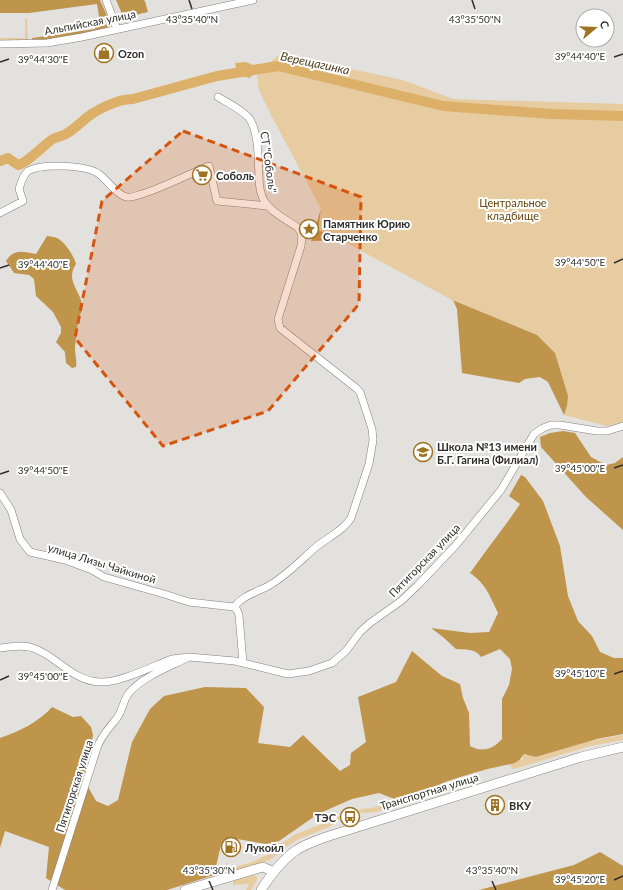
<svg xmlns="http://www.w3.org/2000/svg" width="623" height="890" viewBox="0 0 623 890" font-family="Lato,sans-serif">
  <rect width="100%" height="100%" fill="#e3e1dd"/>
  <!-- green -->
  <path fill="#e7cca1" d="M 25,18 L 27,19 L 28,41 L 0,42 L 0,38 L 25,38 Z
    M 277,56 L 304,59 L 403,80 L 453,99 L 623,104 L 623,422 L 607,426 L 564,415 L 567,406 L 537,335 L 450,299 L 341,240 L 318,230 L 321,209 L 271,115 L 259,90 L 257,75 Z
    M 623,735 L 623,740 L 590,746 L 514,769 L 509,766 L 512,765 L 511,764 L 517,762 L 519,759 L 523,760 L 523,757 L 522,756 L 523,754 L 535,756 L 534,758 L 586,742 Z
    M 427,792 L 428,796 L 377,812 L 362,813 L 361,812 L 340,819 L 329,827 L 299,839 L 283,849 L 276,849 L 269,851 L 266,844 L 282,843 L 296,834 L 327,822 L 340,816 L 362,809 L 372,808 Z
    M 271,853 L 278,854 L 270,860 L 216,876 L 215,873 L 252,862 Z
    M 252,875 L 257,877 L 257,880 L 251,890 L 246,890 L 248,886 L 248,884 L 233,885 L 233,881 Z"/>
  <!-- forest -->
  <path fill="#bf944b" d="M 0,0 L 100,0 L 109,20 L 100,22 L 97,4 L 29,13 L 0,13 Z
    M 116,0 L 143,0 L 145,1 L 148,12 L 122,18 L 122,14 Z
    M 110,24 L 111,28 L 49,40 L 32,41 L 32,38 L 95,29 L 95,26 Z
    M 321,209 L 318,230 L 341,240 L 311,241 Z
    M 47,236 C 50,236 54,237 57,238 C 65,242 74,256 76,264 C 64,282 83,292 82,308 C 82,311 80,314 79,317 C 77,327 76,339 75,348 C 75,355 77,360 76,367 L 72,368 L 66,363 L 65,352 L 56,342 L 61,333 L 61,327 L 53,312 L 36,296 L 34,279 L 29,275 L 14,273 L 6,261 C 14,248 23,252 36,254 Z
    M 450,299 L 537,335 L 555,353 L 568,396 L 567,406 L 564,415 L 548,382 L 540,377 L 525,379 L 519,383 L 462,373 L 457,309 L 453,300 Z
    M 563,431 L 575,433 L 591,457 L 606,465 L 615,463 L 623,457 L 623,530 L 586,497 L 541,447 L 540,437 L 550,433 Z
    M 521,475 L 525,477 L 543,501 L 560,546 L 568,596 L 578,621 L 592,636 L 600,652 L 614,658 L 623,658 L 623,734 L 597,739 L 536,757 L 524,754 C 522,756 520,760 518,761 C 513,765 503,765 497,767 C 485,769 432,784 427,792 L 397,800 L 379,793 L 352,799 L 318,814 L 279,841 L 266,844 L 237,839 L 221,845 L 214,875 L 167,890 L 65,890 L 46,878 L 49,847 L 5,831 L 0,848 L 0,738 C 18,732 39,722 52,707 L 73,717 L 81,716 L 91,727 L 93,735 L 87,768 L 87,785 L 96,801 L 108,806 L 118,800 L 132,742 L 150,709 L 164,696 L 205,687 L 246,688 L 264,707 L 258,743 L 290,747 L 303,735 L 340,771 L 350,765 L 351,753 L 366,742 L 358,697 L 396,682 L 412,651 L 442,676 L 460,684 L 463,698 L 469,713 L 470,746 C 483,753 493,749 502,739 L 502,699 L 509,685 L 512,669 L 510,659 L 500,649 L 481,657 C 475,648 465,650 456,649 L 443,637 L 431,628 L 470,633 L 489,632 L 498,613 C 490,596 486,584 470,573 C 486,550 504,528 520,504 L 509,496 Z
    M 600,852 L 623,866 L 623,890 L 479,890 L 574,865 Z"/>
  <!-- water -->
  <path fill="#dcb068" d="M 246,62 L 253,65 L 254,73 L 250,78 L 238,75 L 235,63 Z"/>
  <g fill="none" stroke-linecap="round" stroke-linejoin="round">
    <!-- river -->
    <path stroke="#dcb068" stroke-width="10" d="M 0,161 L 8,158 L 18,165 C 27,163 42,147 50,141 C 54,137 61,137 66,134 C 76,128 84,119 93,113 C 105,106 120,99 133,99 L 217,76 L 278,66 L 443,106 L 552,114 L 623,116"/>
    <!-- minor casing -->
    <g stroke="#83807d" stroke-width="8">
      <path id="minor" d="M 106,0 L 117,29
        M 0,44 L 47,43 L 82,37 L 253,0
        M 218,97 C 228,103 241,109 249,118 C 259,132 258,159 259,176 C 259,184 260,195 265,202 C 272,213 287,220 297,227 C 303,232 302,239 301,246 L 278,319 L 280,328 L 356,388 L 360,392 L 372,429 L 373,440 L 369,464 L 351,518 C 344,530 327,538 316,547 C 301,560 287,575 270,585 C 258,592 243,595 234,607
        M 0,213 L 23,201 L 19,189 C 21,183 23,175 28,171 C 41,163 87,165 99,174 C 107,180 118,196 127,197 C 132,198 137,195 142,194 C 165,187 186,175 209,166 L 217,201 L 268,206
        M 0,493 L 11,510 L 20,539 L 30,552 L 65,560 L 92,570 L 104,577 L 164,594 L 189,602 L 234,607 L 237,610 L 239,615 L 243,663
        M 0,648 C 10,647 23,644 33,648 C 57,656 72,681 100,682 C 120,683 153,666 172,659 L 189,657 L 235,661 L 288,674 L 309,671 L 332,663 L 346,651 L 360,632 L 370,623 L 401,601 L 417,586 L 456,545 L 501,490 L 534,434 L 543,428 L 551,425 L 560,425 L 597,431 L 607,431 L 623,426
        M 52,890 L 97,748 C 101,736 109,728 117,718 C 123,710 123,700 129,693 C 142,677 169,667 187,658"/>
    </g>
    <!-- major casing -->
    <g stroke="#83807d" stroke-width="10">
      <path id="major" d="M 185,890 L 263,867 L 274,872
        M 261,890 C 270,876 281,861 295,851 C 305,844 318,840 329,836 L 581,757 L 623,747"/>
    </g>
    <!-- minor -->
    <use href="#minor" stroke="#fff" stroke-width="7"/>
    <!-- major -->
    <use href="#major" stroke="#fff" stroke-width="9"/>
  </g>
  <!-- marked area -->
  <path fill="#d5550f" fill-opacity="0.2" stroke="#d5550f" stroke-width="3" stroke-dasharray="8 5" stroke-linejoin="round" d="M 183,131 L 361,197 L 359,304 L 268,411 L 163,446 L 75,338 L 102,201 Z"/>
  <!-- ticks -->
  <path fill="none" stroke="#2e2d2b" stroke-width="1.5" d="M 189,0 L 192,9M 472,0 L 475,9M 614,57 L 623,54M 0,62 L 9,59M 614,263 L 623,259M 0,268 L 9,265M 614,468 L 623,465M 0,474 L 9,471M 614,674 L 623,671M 0,680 L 9,676M 614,880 L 623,876M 209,881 L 213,890M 492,881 L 496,890"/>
  <!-- icons -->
  <defs>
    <g id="shop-ring" transform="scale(1)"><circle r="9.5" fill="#fff" stroke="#9e7322" stroke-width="1.5"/><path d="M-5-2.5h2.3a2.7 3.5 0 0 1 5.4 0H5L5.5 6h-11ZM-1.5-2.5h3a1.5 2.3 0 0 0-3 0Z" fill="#9e7322"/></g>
    <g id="supermarket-ring" transform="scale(1)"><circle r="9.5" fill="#fff" stroke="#9e7322" stroke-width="1.5"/><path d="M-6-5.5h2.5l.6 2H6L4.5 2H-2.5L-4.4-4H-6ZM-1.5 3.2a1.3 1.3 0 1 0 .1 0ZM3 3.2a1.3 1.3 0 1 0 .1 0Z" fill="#9e7322"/></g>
    <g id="sight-ring" transform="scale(1)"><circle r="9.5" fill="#fff" stroke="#9e7322" stroke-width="1.5"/><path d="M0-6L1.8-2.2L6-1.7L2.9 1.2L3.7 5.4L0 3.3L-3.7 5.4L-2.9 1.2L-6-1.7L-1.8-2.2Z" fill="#9e7322"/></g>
    <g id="school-ring" transform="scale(1)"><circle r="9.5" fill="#fff" stroke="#9e7322" stroke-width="1.5"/><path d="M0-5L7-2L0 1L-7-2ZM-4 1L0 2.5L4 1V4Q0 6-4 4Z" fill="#9e7322"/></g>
    <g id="building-ring" transform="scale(1)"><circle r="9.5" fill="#fff" stroke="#9e7322" stroke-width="1.5"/><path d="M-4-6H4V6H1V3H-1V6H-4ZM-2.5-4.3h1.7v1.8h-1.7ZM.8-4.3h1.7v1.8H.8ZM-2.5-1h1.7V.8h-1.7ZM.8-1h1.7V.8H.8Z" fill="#9e7322"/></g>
    <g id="bus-ring" transform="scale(1)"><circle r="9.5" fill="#fff" stroke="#9e7322" stroke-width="1.5"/><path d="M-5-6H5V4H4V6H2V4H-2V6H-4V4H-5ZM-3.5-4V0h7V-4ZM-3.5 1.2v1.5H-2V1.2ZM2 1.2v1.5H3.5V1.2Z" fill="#9e7322"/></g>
    <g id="fuel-ring" transform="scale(1)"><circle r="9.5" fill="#fff" stroke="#9e7322" stroke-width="1.5"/><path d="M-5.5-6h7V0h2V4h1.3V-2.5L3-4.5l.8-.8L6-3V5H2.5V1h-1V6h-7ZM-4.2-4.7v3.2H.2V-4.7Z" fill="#9e7322"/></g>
  </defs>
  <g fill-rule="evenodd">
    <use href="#shop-ring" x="104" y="53"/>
    <use href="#supermarket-ring" x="202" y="175"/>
    <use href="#sight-ring" x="309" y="229"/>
    <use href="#school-ring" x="423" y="452"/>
    <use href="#building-ring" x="495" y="805"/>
    <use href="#bus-ring" x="350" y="817"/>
    <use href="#fuel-ring" x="231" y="847"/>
  </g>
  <g text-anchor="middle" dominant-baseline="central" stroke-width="4" stroke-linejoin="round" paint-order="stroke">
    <!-- street labels -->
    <g font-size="11" fill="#2e2d2b" stroke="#fff">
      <text transform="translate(90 22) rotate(-11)">Альпийская улица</text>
      <text transform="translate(269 162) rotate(82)">СТ "Соболь"</text>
      <text transform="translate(424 560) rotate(-46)">Пятигорская улица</text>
      <text transform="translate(102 563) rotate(17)">улица Лизы Чайкиной</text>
      <text transform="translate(74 786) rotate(-72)">Пятигорская улица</text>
      <text transform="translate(429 791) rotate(-17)">Транспортная улица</text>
    </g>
    <!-- poi labels -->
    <g font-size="11" font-weight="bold" fill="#2e2d2b" stroke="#fff" text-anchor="start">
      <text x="118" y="53">Ozon</text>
      <text x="216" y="175">Соболь</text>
      <text x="323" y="223">Памятник Юрию<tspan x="323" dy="13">Старченко</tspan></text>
      <text x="437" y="446">Школа №13 имени<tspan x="437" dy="13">Б.Г. Гагина (Филиал)</tspan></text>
      <text x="509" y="805">ВКУ</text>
      <text x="336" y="817" text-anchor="end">ТЭС</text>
      <text x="245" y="847">Лукойл</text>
    </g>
    <!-- park labels -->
    <g font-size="11" fill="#65470e" stroke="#fff">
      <text x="513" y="202">Центральное<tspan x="513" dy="13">кладбище</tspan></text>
    </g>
    <!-- water labels -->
    <g font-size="12" font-style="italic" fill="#4f3d1d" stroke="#fff">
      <text transform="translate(315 63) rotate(12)">Верещагинка</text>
    </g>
  </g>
  <g font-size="10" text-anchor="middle" fill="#2e2d2b" stroke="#fff" stroke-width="4" stroke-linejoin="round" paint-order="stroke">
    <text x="475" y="23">43°35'50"N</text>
    <text x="192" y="23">43°35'40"N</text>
    <text x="580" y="60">39°44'40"E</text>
    <text x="43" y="63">39°44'30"E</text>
    <text x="580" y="266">39°44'50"E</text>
    <text x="43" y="268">39°44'40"E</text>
    <text x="580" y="472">39°45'00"E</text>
    <text x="43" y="474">39°44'50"E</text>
    <text x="580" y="677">39°45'10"E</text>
    <text x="43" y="680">39°45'00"E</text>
    <text x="209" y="874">43°35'30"N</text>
    <text x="492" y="874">43°35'40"N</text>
    <text x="580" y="883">39°45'20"E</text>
  </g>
  <!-- north arrow -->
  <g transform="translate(595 28) rotate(71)"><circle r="19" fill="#ffffff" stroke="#ababaa"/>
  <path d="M0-3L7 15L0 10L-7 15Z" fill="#9e7322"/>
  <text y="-6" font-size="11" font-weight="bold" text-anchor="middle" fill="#2e2d2b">С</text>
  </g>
</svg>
